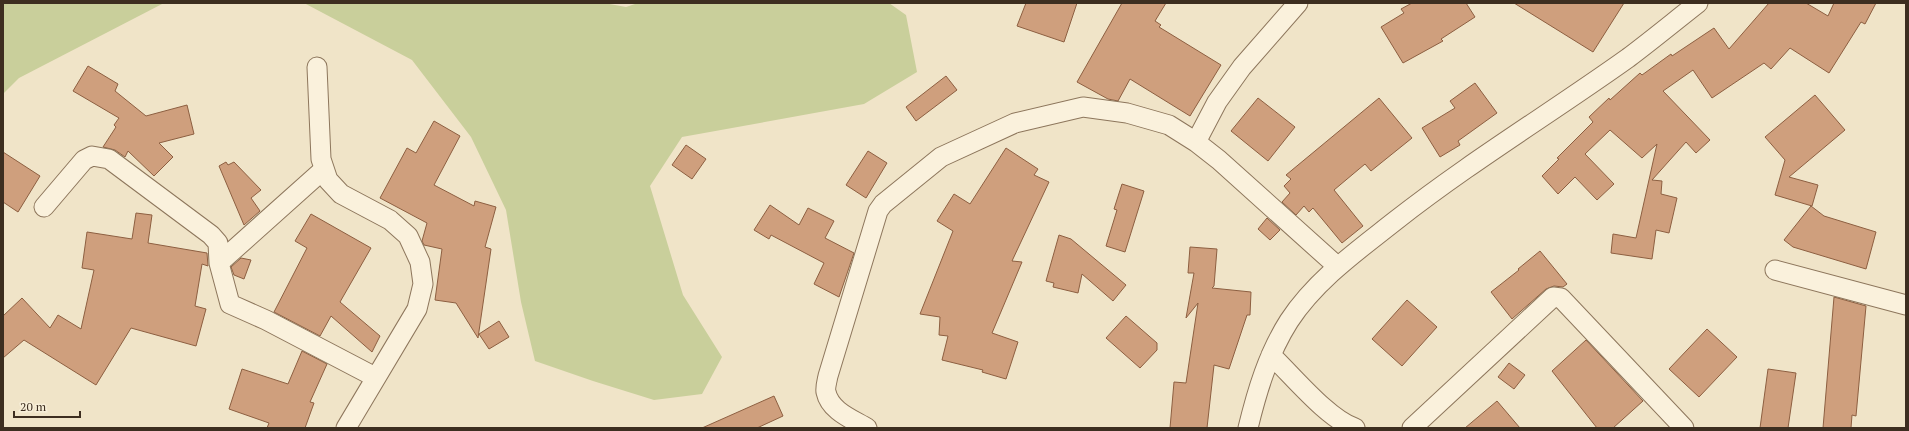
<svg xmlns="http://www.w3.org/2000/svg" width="1909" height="431" viewBox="0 0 1909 431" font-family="'PT Serif',serif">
  <rect width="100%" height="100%" fill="#f0e4c8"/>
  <!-- green -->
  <path fill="#c9cf9b" d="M 3,3 L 164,3 L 19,78 L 3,94 Z
    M 304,3 L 604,3 L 626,7 L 638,3 L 889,3 L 906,15 L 917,72 L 864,104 L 682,137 L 650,186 L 683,295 L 722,357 L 702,394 L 654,400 L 593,381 L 535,361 L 521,302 L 506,210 L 471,137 L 412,60 Z"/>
  <!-- building -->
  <path fill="#cf9f7d" stroke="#8d5f41" d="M 1026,3 L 1077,3 L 1064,42 L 1017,26 Z
    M 1122,3 L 1166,3 L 1155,21 L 1161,25 L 1159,27 L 1221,65 L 1190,116 L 1130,79 L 1118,101 L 1108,99 L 1077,82 Z
    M 1412,3 L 1466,3 L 1475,17 L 1441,39 L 1443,41 L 1403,63 L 1381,27 L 1404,13 L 1401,9 Z
    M 1514,3 L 1624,3 L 1593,52 Z
    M 1769,3 L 1806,3 L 1828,16 L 1834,3 L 1876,3 L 1865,24 L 1861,22 L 1829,73 L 1790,48 L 1771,69 L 1764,63 L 1712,98 L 1693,70 L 1663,91 L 1710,140 L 1696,153 L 1686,142 L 1652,180 L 1662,181 L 1661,194 L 1677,198 L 1669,233 L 1656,230 L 1652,259 L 1611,253 L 1613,234 L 1636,238 L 1657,144 L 1642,158 L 1610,130 L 1585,154 L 1614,184 L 1597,200 L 1575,177 L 1558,194 L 1542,176 L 1559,159 L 1557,158 L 1593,122 L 1589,117 L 1609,98 L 1610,100 L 1640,73 L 1642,75 L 1671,54 L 1672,56 L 1714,28 L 1729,49 Z
    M 88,66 L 118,84 L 115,91 L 146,116 L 187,105 L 194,134 L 159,143 L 173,157 L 154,176 L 128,151 L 125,157 L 115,150 L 103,147 L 116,127 L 114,125 L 119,118 L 73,91 Z
    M 946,76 L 957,90 L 916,121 L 906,107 Z
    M 1475,83 L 1497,113 L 1458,141 L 1460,145 L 1440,157 L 1422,128 L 1455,108 L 1450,101 Z
    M 1815,95 L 1845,130 L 1789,177 L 1818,185 L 1812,206 L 1775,195 L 1785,160 L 1765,137 Z
    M 1258,98 L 1295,127 L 1268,161 L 1231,131 Z
    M 1379,98 L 1412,138 L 1371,171 L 1365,164 L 1334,190 L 1363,226 L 1342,243 L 1313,208 L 1309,212 L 1304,206 L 1296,215 L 1282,202 L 1290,193 L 1284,186 L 1291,179 L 1286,175 Z
    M 434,121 L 460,136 L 434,185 L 474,206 L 475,201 L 496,207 L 485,247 L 491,249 L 478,338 L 456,303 L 435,300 L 442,249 L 424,245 L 422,241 L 427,223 L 380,198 L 407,148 L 416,153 Z
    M 686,145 L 706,159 L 692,179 L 672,165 Z
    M 1006,148 L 1038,169 L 1034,175 L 1049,182 L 1012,261 L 1022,262 L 992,333 L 1018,342 L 1006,379 L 982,372 L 983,370 L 942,360 L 948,336 L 939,335 L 940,317 L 920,314 L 953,231 L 937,221 L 954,194 L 970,204 Z
    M 868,151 L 887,163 L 866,198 L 846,185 Z
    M 3,152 L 40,176 L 18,212 L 3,202 Z
    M 226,162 L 228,165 L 234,162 L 261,190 L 251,198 L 260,211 L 244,225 L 219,166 Z
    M 1122,184 L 1144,191 L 1125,252 L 1106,246 L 1117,210 L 1114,209 Z
    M 770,205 L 799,225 L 808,208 L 834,221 L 825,238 L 854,253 L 839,297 L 814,284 L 824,263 L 771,235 L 769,239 L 754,230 Z
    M 1811,206 L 1824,216 L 1876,232 L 1866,269 L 1793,247 L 1784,240 Z
    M 136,213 L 152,215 L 148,243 L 207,253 L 208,266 L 202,264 L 195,306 L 206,309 L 196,346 L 131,328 L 96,385 L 24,340 L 3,358 L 3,316 L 22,298 L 50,328 L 58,315 L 81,329 L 94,270 L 82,268 L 87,232 L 132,239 Z
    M 311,214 L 371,248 L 340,302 L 380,336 L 372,352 L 331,316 L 320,336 L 274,312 L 307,248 L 295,241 Z
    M 1267,218 L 1280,230 L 1270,240 L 1258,229 Z
    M 1059,235 L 1071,239 L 1126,285 L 1113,301 L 1082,274 L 1078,293 L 1053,287 L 1054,283 L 1046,281 Z
    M 1190,247 L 1217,249 L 1214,286 L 1212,288 L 1251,292 L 1250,315 L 1247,315 L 1229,369 L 1214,365 L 1207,428 L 1170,428 L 1174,382 L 1186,383 L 1198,303 L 1186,318 L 1194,273 L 1188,273 Z
    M 1540,251 L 1567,284 L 1563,287 L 1554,286 L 1546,289 L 1512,319 L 1491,292 L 1519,270 L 1518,269 Z
    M 241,258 L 251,260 L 244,279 L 234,275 L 231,267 Z
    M 1834,297 L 1866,306 L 1856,416 L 1852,415 L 1851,428 L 1823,428 Z
    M 1407,300 L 1437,327 L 1402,366 L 1372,339 Z
    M 1126,316 L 1157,343 L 1157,350 L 1140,368 L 1106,338 Z
    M 499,321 L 509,337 L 489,349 L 479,334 Z
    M 1707,329 L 1737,357 L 1699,397 L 1669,369 Z
    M 1586,340 L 1643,401 L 1613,428 L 1597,428 L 1552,371 Z
    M 302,351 L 327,364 L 310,402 L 314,403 L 305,428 L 267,428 L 269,423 L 229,409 L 242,369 L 288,384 Z
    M 1509,363 L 1525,375 L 1514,389 L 1498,377 Z
    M 1768,369 L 1796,373 L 1788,428 L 1760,428 Z
    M 774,396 L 783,416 L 757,428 L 702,428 Z
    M 1497,401 L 1520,428 L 1465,428 Z"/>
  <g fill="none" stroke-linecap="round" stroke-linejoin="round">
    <!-- street casing -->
    <g stroke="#8d765c" stroke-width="21">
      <path id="street" d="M 317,67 L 321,159 L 328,180 L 341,194 L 390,220 L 408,236 L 420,262 L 423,284 L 417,309 L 346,428
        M 1196,142 L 1217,102 L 1242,67 L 1298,3
        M 44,207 L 84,160 L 92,156 L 109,159 L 211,235 L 218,243 L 219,263 L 230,304 L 266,320 L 375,377
        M 219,263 L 323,170
        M 1775,270 L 1906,305
        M 1271,355 C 1293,376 1328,419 1355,428
        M 867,428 C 852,419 830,411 826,392 C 825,388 827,381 828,376 L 878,211 L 883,204 L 941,157 L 1015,123 L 1083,107 L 1127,113 L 1169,125 L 1196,142 L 1219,160 L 1337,266
        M 1248,428 C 1257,391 1268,354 1289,321 C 1316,280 1357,251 1395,221 C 1470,162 1551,113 1628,58 C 1652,40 1675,21 1698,3
        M 1412,428 L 1553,297 L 1561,298 L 1684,428"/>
    </g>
    <!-- street -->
    <use href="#street" stroke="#faf1dc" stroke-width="19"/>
  </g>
  <!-- border -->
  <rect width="1909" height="431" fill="none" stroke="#3d2e20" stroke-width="8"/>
  <!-- scale -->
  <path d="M14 411v6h66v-6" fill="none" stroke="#3d2e20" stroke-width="2"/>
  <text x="20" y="411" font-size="12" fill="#3d2e20" stroke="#f7eed8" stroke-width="3" paint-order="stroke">20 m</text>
</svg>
